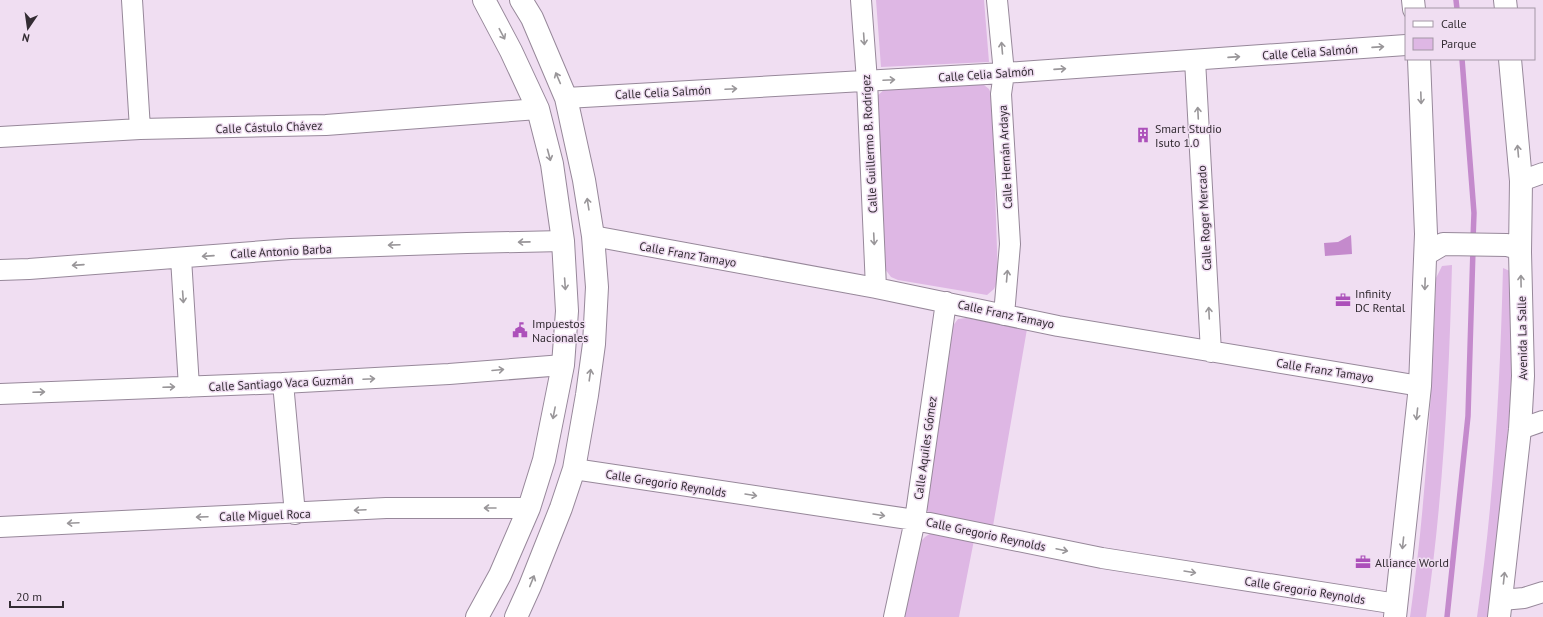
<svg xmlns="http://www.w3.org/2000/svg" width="1543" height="617" viewBox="0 0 1543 617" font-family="'PT Sans',sans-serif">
  <rect width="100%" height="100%" fill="#f0def2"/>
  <!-- green -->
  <path fill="#deb7e4" d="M 876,0 L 984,0 L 989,62 L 881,67 Z
    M 979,81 L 989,89 L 992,96 L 998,280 L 994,289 L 987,295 L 898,280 L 891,277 L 885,269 L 876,97 L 887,87 Z
    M 1452,265 C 1449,384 1443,499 1426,617 L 1410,617 C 1426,504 1432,391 1436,278 L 1442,266 Z
    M 1503,268 L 1512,272 L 1513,344 L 1509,419 L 1493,584 L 1488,617 L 1477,617 C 1494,502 1500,385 1503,268 Z
    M 966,318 L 1027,329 L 993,526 L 931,515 L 926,509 L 952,327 L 958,319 Z
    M 931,533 L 974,540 L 959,617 L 903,617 L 919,543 L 925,537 Z"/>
  <!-- water -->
  <path fill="#c48acc" d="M 1351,235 L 1352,254 L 1325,256 L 1324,243 L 1338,242 Z"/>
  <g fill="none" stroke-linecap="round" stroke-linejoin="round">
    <!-- stream -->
    <path stroke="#c48acc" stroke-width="5.5" d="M 1456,0 L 1457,9
      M 1462,59 L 1474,213 L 1473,240
      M 1447,617 L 1468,416 L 1473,249"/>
    <!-- street casing -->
    <g stroke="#97889a" stroke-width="22">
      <path id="street" d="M 132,0 L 140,129
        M 861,0 L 867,81 L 876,288
        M 997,0 L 1004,73 L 1001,94 L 1010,244 L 1004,315
        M 1195,60 L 1211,352
        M 566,98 L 1004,73 L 1406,45
        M 0,137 L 140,129 L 326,125 L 538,109
        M 1521,181 L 1543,173
        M 593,236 L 876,288 L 1058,326 L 1420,386
        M 181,258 L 189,387
        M 0,270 L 29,269 L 291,249 L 467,243 L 563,241
        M 283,383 L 295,514
        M 0,394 L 283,383 L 449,374 L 563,365
        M 1520,429 L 1543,421
        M 574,469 L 915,520 L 1102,558 L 1397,604
        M 0,527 L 386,508 L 529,508
        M 1502,600 L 1524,598 L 1543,592
        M 894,617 L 915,520 L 946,302"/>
    </g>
    <!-- secondary casing -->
    <g stroke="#97889a" stroke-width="24">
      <path id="secondary" d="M 1413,0 L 1414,9
        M 1505,0 L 1506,9
        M 1426,254 L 1443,244 L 1507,245 L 1514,247 L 1520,252
        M 477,617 L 500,575 L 529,508 L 544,460 L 563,365 L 567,311 L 563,241 L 552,164 L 538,109 L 511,51 L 484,0
        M 516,617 L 530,586 L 561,508 L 574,469 L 587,395 L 594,344 L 597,287 L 593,236 L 584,180 L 566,98 L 532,18 L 521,0
        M 1395,617 L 1420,386 L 1426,234 L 1419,59
        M 1499,617 L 1520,429 L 1523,376 L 1520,252 L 1521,181 L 1510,59"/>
    </g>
    <!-- street -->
    <use href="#street" stroke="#fff" stroke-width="20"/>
    <!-- secondary -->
    <use href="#secondary" stroke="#fff" stroke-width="22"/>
  </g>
  <!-- one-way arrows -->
  <defs><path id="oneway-shaft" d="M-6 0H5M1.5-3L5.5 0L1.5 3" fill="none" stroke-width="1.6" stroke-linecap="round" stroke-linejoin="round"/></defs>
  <g stroke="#999699">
    <use href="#oneway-shaft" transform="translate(502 34) rotate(62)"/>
    <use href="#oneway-shaft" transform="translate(864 39) rotate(86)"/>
    <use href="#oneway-shaft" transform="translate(1378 47) rotate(-4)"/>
    <use href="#oneway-shaft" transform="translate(1002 48) rotate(-95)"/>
    <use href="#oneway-shaft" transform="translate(1234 57) rotate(-4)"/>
    <use href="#oneway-shaft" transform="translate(1060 69) rotate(-4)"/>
    <use href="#oneway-shaft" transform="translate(558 78) rotate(-113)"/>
    <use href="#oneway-shaft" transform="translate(889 80) rotate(-3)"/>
    <use href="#oneway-shaft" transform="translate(731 89) rotate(-3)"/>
    <use href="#oneway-shaft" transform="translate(1421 98) rotate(88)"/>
    <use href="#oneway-shaft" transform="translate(1198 113) rotate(-93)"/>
    <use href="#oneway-shaft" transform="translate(1518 151) rotate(-95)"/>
    <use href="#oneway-shaft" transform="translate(549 155) rotate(75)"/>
    <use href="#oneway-shaft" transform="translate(588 204) rotate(-99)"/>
    <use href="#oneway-shaft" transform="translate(874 239) rotate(87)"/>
    <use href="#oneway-shaft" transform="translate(524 242) rotate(179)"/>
    <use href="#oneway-shaft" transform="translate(394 245) rotate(178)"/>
    <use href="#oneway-shaft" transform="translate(208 256) rotate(176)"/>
    <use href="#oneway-shaft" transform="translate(78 265) rotate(176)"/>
    <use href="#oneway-shaft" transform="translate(1007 276) rotate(-85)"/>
    <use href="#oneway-shaft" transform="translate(1521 281) rotate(-91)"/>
    <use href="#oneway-shaft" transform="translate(565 284) rotate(86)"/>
    <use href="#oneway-shaft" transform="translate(1425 284) rotate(92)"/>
    <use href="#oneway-shaft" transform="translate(183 297) rotate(86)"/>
    <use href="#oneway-shaft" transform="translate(1209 313) rotate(-93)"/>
    <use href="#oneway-shaft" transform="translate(498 370) rotate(-5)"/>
    <use href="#oneway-shaft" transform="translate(590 375) rotate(-82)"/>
    <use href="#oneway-shaft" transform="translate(369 379) rotate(-3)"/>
    <use href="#oneway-shaft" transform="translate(169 387) rotate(-2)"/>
    <use href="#oneway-shaft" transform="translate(39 392) rotate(-2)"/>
    <use href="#oneway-shaft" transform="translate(554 413) rotate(101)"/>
    <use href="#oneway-shaft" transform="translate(1417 414) rotate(96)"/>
    <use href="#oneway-shaft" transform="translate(751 495) rotate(9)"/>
    <use href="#oneway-shaft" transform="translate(490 508) rotate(180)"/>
    <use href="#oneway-shaft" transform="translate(360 510) rotate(177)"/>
    <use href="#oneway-shaft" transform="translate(879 515) rotate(9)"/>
    <use href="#oneway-shaft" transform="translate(202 517) rotate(178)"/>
    <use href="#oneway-shaft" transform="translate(73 523) rotate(177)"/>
    <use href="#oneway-shaft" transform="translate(1403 543) rotate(96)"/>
    <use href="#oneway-shaft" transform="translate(1062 550) rotate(12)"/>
    <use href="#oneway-shaft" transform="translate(1190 572) rotate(9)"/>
    <use href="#oneway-shaft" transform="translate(1504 578) rotate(-84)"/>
    <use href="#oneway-shaft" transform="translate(532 581) rotate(-68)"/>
  </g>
  <!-- icons -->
  <defs>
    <g id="building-bare" transform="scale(1.2)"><path d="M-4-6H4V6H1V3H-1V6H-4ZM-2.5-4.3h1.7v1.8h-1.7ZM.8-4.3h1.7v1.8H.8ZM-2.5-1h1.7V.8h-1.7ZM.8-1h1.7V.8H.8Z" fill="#ac50ba" stroke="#f0def2" stroke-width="2.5" paint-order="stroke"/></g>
    <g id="office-bare" transform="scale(1.2)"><path d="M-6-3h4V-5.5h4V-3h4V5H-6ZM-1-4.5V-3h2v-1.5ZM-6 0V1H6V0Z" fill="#ac50ba" stroke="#f0def2" stroke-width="2.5" paint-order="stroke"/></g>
    <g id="civic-bare" transform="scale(1.2)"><path d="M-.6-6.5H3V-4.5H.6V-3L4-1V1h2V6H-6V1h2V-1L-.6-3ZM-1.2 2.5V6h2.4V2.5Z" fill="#ac50ba" stroke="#f0def2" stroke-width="2.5" paint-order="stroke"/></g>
  </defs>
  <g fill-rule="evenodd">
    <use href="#building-bare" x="1143" y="135"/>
    <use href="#office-bare" x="1343" y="300"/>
    <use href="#civic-bare" x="520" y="330"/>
    <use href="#office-bare" x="1363" y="562"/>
  </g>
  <g text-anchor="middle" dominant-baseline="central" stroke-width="3" stroke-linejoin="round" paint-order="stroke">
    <!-- street labels -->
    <g font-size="12" fill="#332c33" stroke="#f0def2">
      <text transform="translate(1310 52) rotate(-4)">Calle Celia Salmón</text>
      <text transform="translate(986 74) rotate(-4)">Calle Celia Salmón</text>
      <text transform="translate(663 92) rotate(-3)">Calle Celia Salmón</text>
      <text transform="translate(269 127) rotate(-2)">Calle Cástulo Chávez</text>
      <text transform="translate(869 144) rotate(-93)">Calle Guillermo B. Rodrígez</text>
      <text transform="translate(1005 157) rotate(-93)">Calle Hernán Ardaya</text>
      <text transform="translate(1204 218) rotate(-93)">Calle Roger Mercado</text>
      <text transform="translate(281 251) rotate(-3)">Calle Antonio Barba</text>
      <text transform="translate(688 254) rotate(10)">Calle Franz Tamayo</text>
      <text transform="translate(1006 314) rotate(12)">Calle Franz Tamayo</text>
      <text transform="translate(1522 338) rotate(-91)">Avenida La Salle</text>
      <text transform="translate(1325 370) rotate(9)">Calle Franz Tamayo</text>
      <text transform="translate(281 383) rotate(-3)">Calle Santiago Vaca Guzmán</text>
      <text transform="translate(925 448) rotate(-82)">Calle Aquiles Gómez</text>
      <text transform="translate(666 483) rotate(9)">Calle Gregorio Reynolds</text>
      <text transform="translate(265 515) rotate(-2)">Calle Miguel Roca</text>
      <text transform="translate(986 534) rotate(12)">Calle Gregorio Reynolds</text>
      <text transform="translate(1305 590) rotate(9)">Calle Gregorio Reynolds</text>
    </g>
    <!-- poi labels -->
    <g font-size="12" fill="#332c33" stroke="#f0def2" text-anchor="start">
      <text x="1155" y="128">Smart Studio<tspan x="1155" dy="14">Isuto 1.0</tspan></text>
      <text x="1355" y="293">Infinity<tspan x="1355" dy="14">DC Rental</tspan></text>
      <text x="532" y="323">Impuestos<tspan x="532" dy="14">Nacionales</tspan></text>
      <text x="1375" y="562">Alliance World</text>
    </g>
  </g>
  <!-- legend -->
  <rect x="1405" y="8" width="130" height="52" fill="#f0def2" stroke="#a497a6"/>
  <rect x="1413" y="21" width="20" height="6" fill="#ffffff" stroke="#a497a6"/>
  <text x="1441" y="28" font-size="12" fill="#332c33">Calle</text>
  <rect x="1413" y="38" width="20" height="12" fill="#deb7e4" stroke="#a497a6"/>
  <text x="1441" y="48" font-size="12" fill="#332c33">Parque</text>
  <!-- north arrow -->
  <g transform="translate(28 28) rotate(193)" stroke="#f0def2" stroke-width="3" paint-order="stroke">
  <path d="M0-3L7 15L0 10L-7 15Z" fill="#332c33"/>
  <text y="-6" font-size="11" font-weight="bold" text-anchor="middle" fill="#332c33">N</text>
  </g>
  <!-- scale -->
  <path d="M10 601v6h53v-6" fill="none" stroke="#332c33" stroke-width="2"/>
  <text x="16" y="601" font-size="12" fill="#332c33" stroke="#f0def2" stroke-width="3" paint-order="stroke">20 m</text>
</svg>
